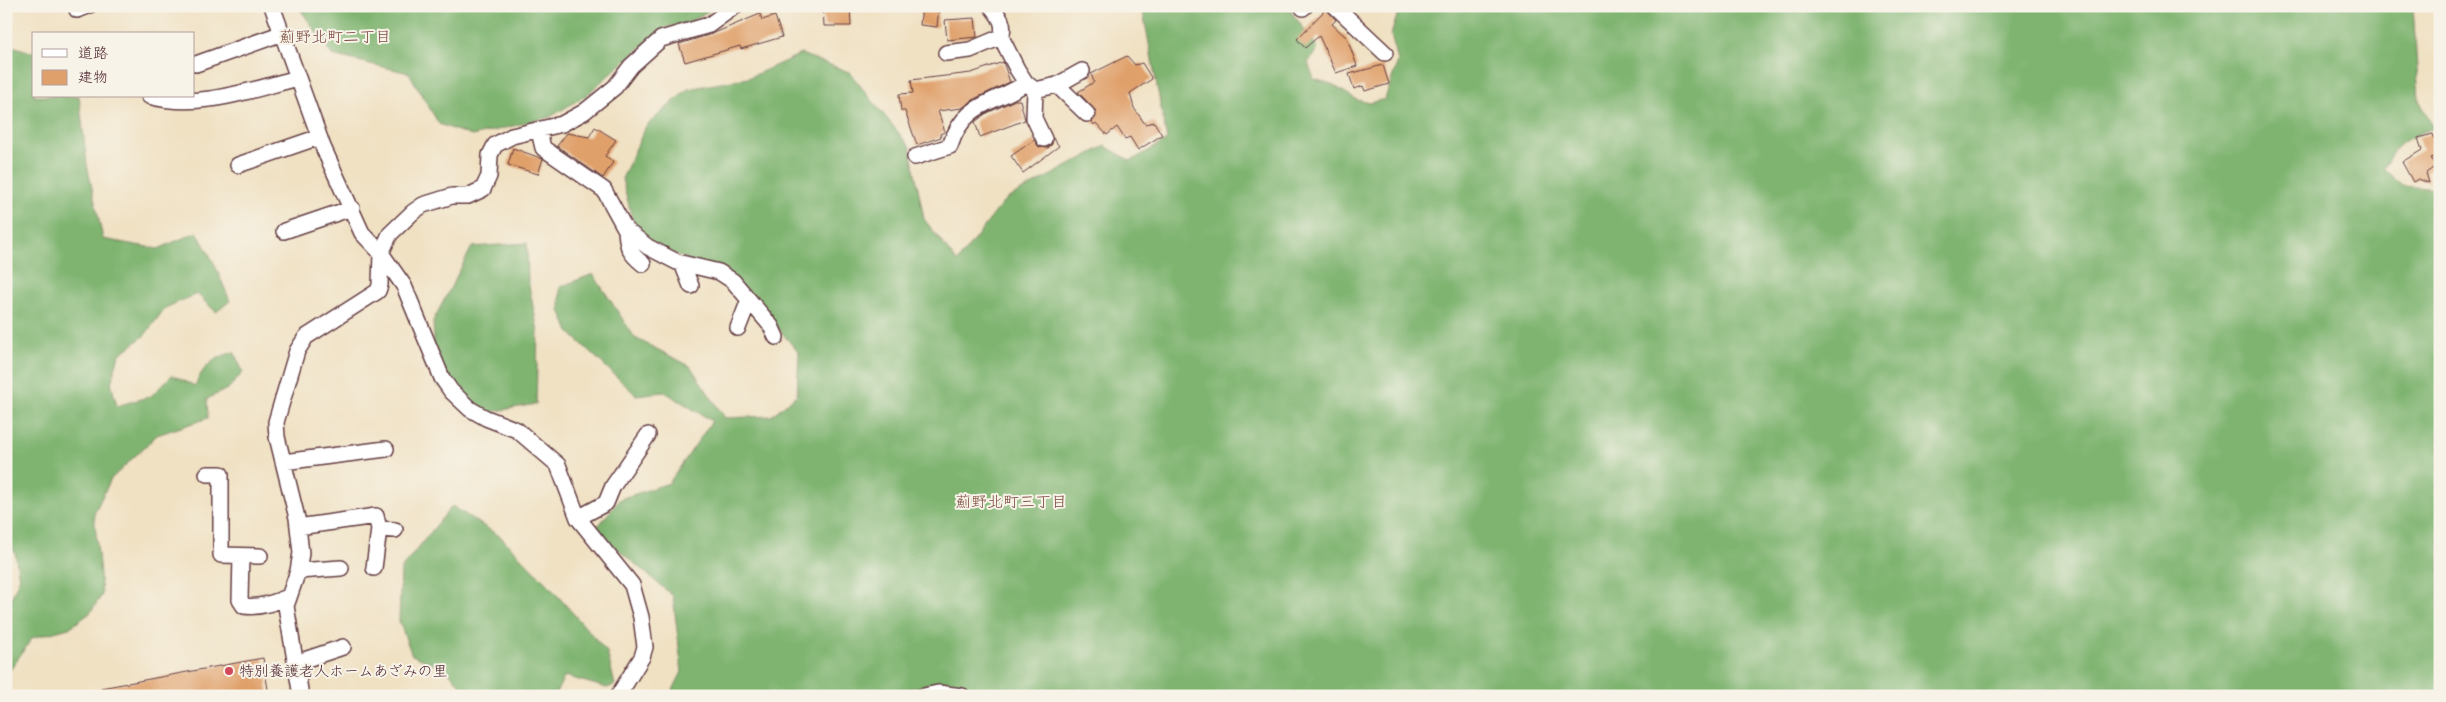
<svg xmlns="http://www.w3.org/2000/svg" width="2446" height="702" viewBox="0 0 2446 702" font-family="'Architects Daughter','Klee One',sans-serif">
  <rect width="100%" height="100%" fill="#f7f3e8"/>
  <filter id="ink" filterUnits="userSpaceOnUse"><feTurbulence type="fractalNoise" baseFrequency=".02" numOctaves="2"/><feDisplacementMap in="SourceGraphic" scale="10" xChannelSelector="R" yChannelSelector="G"/><feConvolveMatrix kernelMatrix="1 2 1 2 8 2 1 2 1" color-interpolation-filters="sRGB"/></filter>
  <filter id="wash" filterUnits="userSpaceOnUse"><feTurbulence type="fractalNoise" baseFrequency=".0096" numOctaves="4" result="noise"/><feDisplacementMap in="SourceGraphic" scale="20" xChannelSelector="R" yChannelSelector="G"/><feGaussianBlur stdDeviation="1.12" result="paint"/><feColorMatrix in="noise" values="0 0 0 0 0 0 0 0 0 0 0 0 0 0 0 0 0 1.4 0 .05"/><feComposite in="paint" operator="in"/></filter>
  <g filter="url(#wash)">
    <rect width="100%" height="100%" fill="#f0e1c3"/>
    <!-- forest -->
    <path fill="#7eb470" stroke="#646a4e" d="M 298,6 L 716,6 L 690,22 L 667,27 L 641,47 L 585,96 L 550,117 L 472,136 L 439,124 L 409,73 L 332,55 Z
      M 1142,6 L 1287,6 L 1318,48 L 1308,63 L 1314,79 L 1333,85 L 1357,100 L 1370,103 L 1385,99 L 1398,61 L 1391,35 L 1400,6 L 2413,6 L 2419,100 L 2434,128 C 2405,139 2399,141 2383,168 L 2402,186 L 2440,189 L 2440,696 L 995,696 L 955,684 L 931,683 L 899,692 L 895,696 L 670,696 L 682,672 L 673,596 L 595,530 L 620,499 L 669,483 L 712,421 L 665,392 L 636,395 L 569,332 L 560,310 L 560,287 L 593,274 L 635,338 L 690,366 L 725,418 L 771,416 L 797,395 L 799,353 L 752,297 L 682,257 L 653,245 L 635,229 L 622,179 L 646,126 L 688,89 L 748,78 L 801,54 L 849,72 L 910,147 L 924,219 L 957,262 L 1005,200 L 1105,146 L 1131,161 L 1167,140 Z
      M 6,44 L 34,53 L 34,96 L 79,96 L 87,165 L 103,239 L 158,249 L 197,232 L 215,265 L 230,301 L 216,312 L 197,294 L 165,308 L 145,335 L 119,355 L 111,383 L 117,406 L 151,396 L 172,375 L 195,386 C 204,365 212,359 234,352 L 243,372 L 229,388 L 207,399 L 208,418 L 157,435 L 111,479 L 94,513 L 102,595 L 90,613 L 69,628 L 32,638 L 6,676 L 6,611 L 19,579 L 15,552 L 6,545 Z
      M 527,243 L 528,281 L 538,331 L 536,404 L 479,414 L 436,384 L 433,321 L 472,247 Z
      M 452,506 L 501,537 L 549,586 L 607,652 L 615,685 L 607,688 L 565,676 L 554,696 L 470,696 L 447,670 L 412,655 L 399,621 L 401,569 Z"/>
    <g id="blocks">
      <!-- building -->
      <path fill="#e0a06b" d="M 823,6 L 850,6 L 851,26 L 824,26 Z
        M 922,6 L 939,6 L 937,27 L 920,25 Z
        M 1326,9 L 1336,20 L 1332,24 L 1347,38 L 1357,66 L 1336,73 L 1319,36 L 1305,48 L 1297,39 Z
        M 760,14 L 762,20 L 775,16 L 782,37 L 741,49 L 740,46 L 685,62 L 679,44 L 712,34 Z
        M 975,18 L 977,37 L 947,40 L 945,20 Z
        M 1127,56 L 1135,65 L 1142,63 L 1152,79 L 1130,93 L 1134,108 L 1145,124 L 1154,122 L 1162,135 L 1138,150 L 1130,137 L 1125,139 L 1117,127 L 1107,135 L 1096,123 L 1094,125 L 1092,122 L 1096,117 L 1096,111 L 1078,92 L 1094,82 L 1091,74 Z
        M 1003,62 L 1010,82 L 976,98 L 962,108 L 938,111 L 945,132 L 940,134 L 941,137 L 917,145 L 905,111 L 901,111 L 899,94 L 913,93 L 911,80 L 971,73 Z
        M 1383,65 L 1389,84 L 1365,91 L 1363,86 L 1354,89 L 1349,74 Z
        M 1015,100 L 1020,100 L 1025,120 L 980,137 L 975,122 L 985,114 Z
        M 595,127 L 616,140 L 605,156 L 613,162 L 603,178 L 557,146 L 567,133 L 589,137 Z
        M 2433,134 L 2440,155 L 2431,158 L 2436,166 L 2426,173 L 2429,183 L 2418,179 L 2413,182 L 2402,162 L 2422,150 L 2418,138 Z
        M 1053,138 L 1059,146 L 1023,173 L 1011,156 L 1034,140 L 1039,147 L 1048,148 L 1052,144 Z
        M 513,148 L 543,159 L 538,174 L 508,165 Z
        M 263,658 L 269,696 L 101,696 L 101,688 Z"/>
    </g>
  </g>
  <g filter="url(#ink)">
    <use href="#blocks" fill-opacity="0" stroke="#633c42" stroke-width="1"/>
    <g fill="none" stroke-linecap="round" stroke-linejoin="round">
      <!-- minor casing -->
      <g stroke="#633c42" stroke-width="18">
        <path id="minor" d="M 272,6 L 323,147 L 362,233 L 381,253 L 404,286 L 442,378 L 451,391 L 470,409 L 486,418 L 517,430 L 558,465 L 578,518 L 632,585 L 641,617 L 645,647 L 642,657 L 618,696
          M 991,6 C 999,16 1006,24 1001,37 L 1017,69 L 1026,83 L 1035,90 L 1057,85 L 1087,114
          M 1335,6 L 1385,53
          M 1303,8 L 1305,6
          M 77,10 L 88,6
          M 946,53 L 970,50 L 1001,37
          M 196,64 L 280,34
          M 1057,85 L 1082,71
          M 1035,90 L 1034,118 L 1044,139
          M 149,96 C 198,110 250,90 298,78
          M 539,131 L 543,148 L 604,190 L 626,230 L 648,247 L 677,262 L 719,272 L 733,281 L 771,326 L 776,337
          M 915,157 L 950,146 C 964,102 992,105 1026,83
          M 238,165 L 319,137
          M 626,230 C 627,247 629,253 643,264
          M 284,231 L 352,208
          M 682,263 L 691,286
          M 738,328 L 749,300
          M 283,462 L 386,449
          M 207,474 L 221,474 L 221,555 L 260,556
          M 578,518 L 606,503 L 613,486 L 648,435
          M 298,527 L 376,516 L 379,529 L 374,568
          M 379,529 L 395,530
          M 241,556 L 240,600 L 244,606 C 260,608 273,603 288,597
          M 298,571 L 341,568
          M 295,663 L 343,647
          M 301,696 L 286,606 L 298,571 L 301,553 L 297,518 L 277,437 L 276,422 L 297,351 L 306,337 L 378,291 L 380,285 L 381,253 L 390,234 L 413,212 L 423,205 L 452,196 L 468,196 L 483,189 L 489,176 L 490,155 L 495,145 L 512,136 L 562,124 L 584,112 L 615,87 L 631,66 L 661,39 L 709,25 L 735,6
          M 924,696 L 938,693 L 962,696"/>
      </g>
      <!-- minor -->
      <use href="#minor" stroke="#fff" stroke-width="15"/>
    </g>
  </g>
  <!-- markers -->
  <circle fill="#d1495b" stroke="#f7f3e8" stroke-width="2" cx="229" cy="671" r="5"/>
  <g text-anchor="middle" dominant-baseline="central" stroke-width="4" stroke-linejoin="round" paint-order="stroke">
    <!-- poi labels -->
    <g font-size="15" fill="#4a1f2b" stroke="#f7f3e8" text-anchor="start">
      <text x="239" y="671">特別養護老人ホームあざみの里</text>
    </g>
    <!-- neighbourhood labels -->
    <g font-size="16" fill="#7e4c41" stroke="#f7f3e8">
      <text x="335" y="37">薊野北町二丁目</text>
      <text x="1011" y="502">薊野北町三丁目</text>
    </g>
  </g>
  <!-- margin -->
  <rect width="2446" height="702" fill="none" stroke="#f7f3e8" stroke-width="25"/>
  <!-- legend -->
  <rect x="32" y="32" width="162" height="65" fill="#f7f3e8" stroke="#b29e9c"/>
  <rect x="42" y="49" width="25" height="8" fill="#ffffff" stroke="#b29e9c"/>
  <text x="78" y="58" font-size="15" fill="#4a1f2b">道路</text>
  <rect x="42" y="70" width="25" height="15" fill="#e0a06b" stroke="#b29e9c"/>
  <text x="78" y="82" font-size="15" fill="#4a1f2b">建物</text>
</svg>
